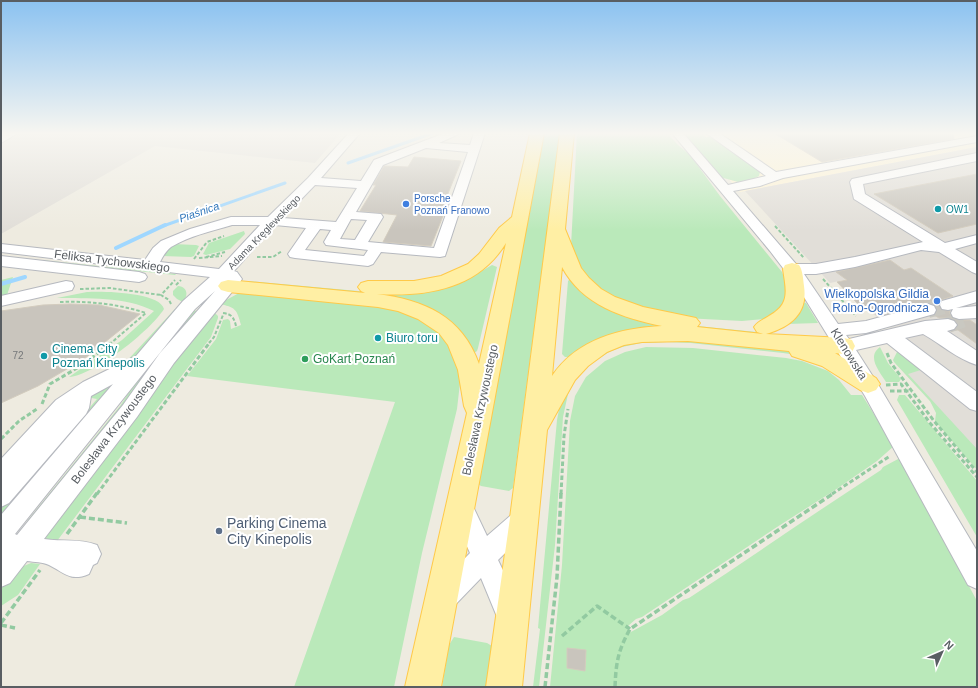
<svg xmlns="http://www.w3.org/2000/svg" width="978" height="688" viewBox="0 0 978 688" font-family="Helvetica,sans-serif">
  <rect width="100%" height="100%" fill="#eeebe0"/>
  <!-- commercial -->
  <path fill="#fff4d4" d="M 689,133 L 977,133 L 977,147 L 740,192 Z"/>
  <!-- industrial -->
  <path fill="#e1ded8" d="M 1,133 L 341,133 L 315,163 L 155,146 L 1,234 Z
    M 977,147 L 977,453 L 896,364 L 906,340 L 863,306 L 882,317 L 909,310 L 863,276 L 830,283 L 745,191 Z"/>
  <!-- green -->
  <path fill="#bae9ba" d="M 544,133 L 560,133 L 513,488 L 509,491 L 481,486 L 478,484 Z
    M 577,133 L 667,133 L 678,145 L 690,155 L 720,196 L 782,272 L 788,287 L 786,308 L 765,319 L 742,321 L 684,318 L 657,313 L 610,297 L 581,273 L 571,246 Z
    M 681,133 L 701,133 L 706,137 L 712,136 L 760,172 L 759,176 L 753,179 L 738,182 L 720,177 Z
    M 244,231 L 245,234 L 230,249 L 206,255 L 203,254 L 209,243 Z
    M 173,244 L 196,245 L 199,246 L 194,256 L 191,257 L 162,256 Z
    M 36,260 L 41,260 L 176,274 L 175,275 Z
    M 492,265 L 497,267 L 478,348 L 477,351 L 474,353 L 437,314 L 245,282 L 248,281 L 369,292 L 468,279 Z
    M 13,277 L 7,295 L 1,297 L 1,280 Z
    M 570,279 L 667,323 L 786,335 L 628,330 L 597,339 L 569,357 L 565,357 L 562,354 L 568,281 Z
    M 178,286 C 187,287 189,294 183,302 L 177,299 L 173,295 L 173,291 Z
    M 87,292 C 102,291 160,292 164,309 C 150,331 95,375 69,377 L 122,340 L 154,311 C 124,296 88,299 57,298 Z
    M 239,293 L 372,303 L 414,314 L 446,337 L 461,374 L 457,409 L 422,553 L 394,687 L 294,687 L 395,402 L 187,376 L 216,339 L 223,320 L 228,319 L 230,321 L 231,329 L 241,325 C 237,309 235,307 219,304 Z
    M 803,302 L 806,303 L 818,323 L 787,324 Z
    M 175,309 L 178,309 L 134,359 L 123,365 Z
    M 191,310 L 198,311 L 119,413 L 25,526 L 28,520 L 120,406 L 154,354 Z
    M 215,313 L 218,316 L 218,318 L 211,337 L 57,541 L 47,540 L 45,537 L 175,358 Z
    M 669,339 L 787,350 L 796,352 L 840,374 L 797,355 L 783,353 L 691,343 L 667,342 L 641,343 L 622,347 L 609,352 L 592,363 L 577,377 L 568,394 L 563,417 L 555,545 L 539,687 L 533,687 L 540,629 L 538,628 L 557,420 L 561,399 L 579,369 L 619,345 Z
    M 646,347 L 693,348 L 786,358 L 802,361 L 828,371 L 839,380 L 851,395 L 862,395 L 894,446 L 877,461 L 835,490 L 777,527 L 642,617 L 636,619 L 628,626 L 629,633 L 662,615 L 683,600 L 689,598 C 753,556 816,512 881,470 L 883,467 L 900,458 L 977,601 L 977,687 L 550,687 L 562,565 L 570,421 L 575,396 L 586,377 L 605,361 L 625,352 Z
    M 880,347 L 888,363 L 901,379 L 899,382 L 886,382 C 880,372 866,357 880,347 Z
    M 897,352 L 898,352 L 924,369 L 908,374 L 977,449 L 977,470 L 935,421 L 936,413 L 930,401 L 894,362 L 893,360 Z
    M 127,374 L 1,523 L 1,509 L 97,399 L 86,397 Z
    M 899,395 L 905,395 L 977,481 L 977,537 L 897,400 Z
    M 31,563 L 40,564 L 18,595 L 1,606 L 1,589 L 19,568 Z
    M 454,637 L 487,643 L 492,646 L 486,687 L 442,687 L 449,645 Z"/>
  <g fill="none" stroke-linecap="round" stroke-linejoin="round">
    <!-- stream-far1 -->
    <path stroke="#9fd7ff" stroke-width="3" d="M 348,163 L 433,133
      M 163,226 L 285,183"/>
    <!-- stream -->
    <path stroke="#9fd7ff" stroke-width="4" d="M 116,248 L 165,225
      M 1,284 L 25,277"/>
  </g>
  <!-- building -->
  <path fill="#c9c5bd" stroke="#d3ccbe" d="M 774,133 L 953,133 L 954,139 L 822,162 Z
    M 414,157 L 461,161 L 447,196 L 451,196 L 431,246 L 383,242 L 397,215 L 360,211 L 376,185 L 373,185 L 384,166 L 408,167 Z
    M 977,174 L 977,224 L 938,233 L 874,194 Z
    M 890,260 L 904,270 L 911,268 L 953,296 L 941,300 L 939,304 L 941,310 L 950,311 L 950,314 L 953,318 L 959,320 L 970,320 L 977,325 L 977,344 L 958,330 L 955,330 L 958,325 L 954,320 L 948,318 L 939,318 L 934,315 L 937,309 L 934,305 L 928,303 L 879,316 L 858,304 L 837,282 L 847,280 L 836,272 Z
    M 70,304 L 99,305 L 140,314 L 84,359 L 38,386 L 1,403 L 1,311 L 43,305 Z
    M 567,648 L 586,650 L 585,671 L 567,668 Z"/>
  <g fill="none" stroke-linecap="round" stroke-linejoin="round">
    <!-- minor-tunnel -->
    <path stroke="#c9c8c1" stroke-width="16" stroke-dasharray="16 8" stroke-linecap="butt" d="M 928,310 L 948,305
      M 948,325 L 967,318"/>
    <!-- minor casing -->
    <g stroke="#b6b9bf" stroke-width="2">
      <path id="minor" d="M 4,133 L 18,133 L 1,143 L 1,135 Z
        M 349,133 L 360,133 L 321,178 L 361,181 L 374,160 L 445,133 L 461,133 L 439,143 L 470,145 L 474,133 L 485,133 L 445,256 L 440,257 L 381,252 L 373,264 L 368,266 L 295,258 L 290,257 L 288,254 L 306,228 L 275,225 L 234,271 L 237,272 L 242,279 L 240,282 L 174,363 L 137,417 L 44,539 C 62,542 79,538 97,545 L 101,554 L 97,563 L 93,565 L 89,574 C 70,582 65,573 49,565 C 43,562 34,562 27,561 L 10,583 L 1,587 L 1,515 L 113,384 L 91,396 L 89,408 L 86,414 L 9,503 L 1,507 L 1,459 L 56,400 L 83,382 L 136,356 L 183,301 L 210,277 L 1,252 L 1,244 L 145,260 L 153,248 L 161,241 L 190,229 L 231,217 L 268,217 L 308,178 ZM 426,148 L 468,152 L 434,248 L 368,242 L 383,217 L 381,214 L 356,212 L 383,165 ZM 315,185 L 357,188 L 336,222 L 283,218 ZM 351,219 L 367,220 L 355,240 L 340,239 ZM 232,225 L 260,225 L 219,269 L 160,262 C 163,256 166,251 171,247 C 189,236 212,231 232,225 ZM 320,229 L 331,230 L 324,242 L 326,245 L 368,250 L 364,256 L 305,250 ZM 215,291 L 160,353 L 123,405 L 17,535 L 15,534 L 195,309 Z
        M 672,133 L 683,133 L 728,185 L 766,176 L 706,133 L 719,133 L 776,172 L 977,136 L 977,142 L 783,178 L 760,186 L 733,191 L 796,264 L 816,264 L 855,257 L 923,242 L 854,199 L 850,182 L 852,179 L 977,153 L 977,161 L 863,184 L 865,194 L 945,243 L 977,235 L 977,243 L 955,249 L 977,262 L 977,274 L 972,272 L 939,252 L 921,250 L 855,267 L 816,274 L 804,274 L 838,324 L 866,321 L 928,304 L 934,306 L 936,310 L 934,314 L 866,333 L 846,335 L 849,339 L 925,321 L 948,319 L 954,321 L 957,325 L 954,329 L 947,331 L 977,351 L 977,365 C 957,359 941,344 923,334 L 905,338 L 977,392 L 977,411 L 970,409 L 887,343 L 856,350 L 879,386 L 977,551 L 977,589 L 968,585 L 865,396 L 799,289 L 770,251 Z
        M 1,256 L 139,272 L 145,274 L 147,277 L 145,280 L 139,282 L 1,266 Z
        M 66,281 L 72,282 L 74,286 L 72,290 L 1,306 L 1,296 Z
        M 977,291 L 977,302 L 956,308 L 977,306 L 977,318 L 959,319 L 953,317 L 951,313 L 953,309 L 948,310 L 942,309 L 940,305 L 942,301 Z
        M 461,495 L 469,498 L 487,536 L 517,510 L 525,507 L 533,510 L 537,518 L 533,526 L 498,560 L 524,614 L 520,624 L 510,628 L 500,624 L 481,578 L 453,607 L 444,611 L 435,607 L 431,598 L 435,589 L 470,553 L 449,506 L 453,498 Z"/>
    </g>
    <!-- major casing -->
    <g stroke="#ffc948" stroke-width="2">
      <path id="major" d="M 530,133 L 544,133 L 441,687 L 405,687 L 467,413 L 464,406 L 458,370 L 448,345 L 439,333 L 418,319 L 398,311 L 378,307 L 228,292 L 221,290 L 218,286 L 221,282 L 228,280 L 365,293 L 361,291 L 358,287 L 361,283 L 368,281 L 414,281 L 441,276 L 468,264 L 479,254 L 499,228 L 512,217 ZM 506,243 L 479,364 C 462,316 424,300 377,294 C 427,297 478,289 506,243 Z
        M 560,133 L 574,133 L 565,229 L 581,268 L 589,278 L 601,289 L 615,297 L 643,307 L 696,318 L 700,323 L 697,327 L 763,334 L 757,332 L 754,327 C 758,321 763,320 769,316 C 791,304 786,290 783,269 L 785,265 L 792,263 L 799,265 C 803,271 803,279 804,286 C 808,313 791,327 766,334 L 844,338 L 852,340 L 855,346 L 852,352 L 844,354 L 835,353 L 876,378 L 880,384 L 876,390 L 868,393 L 860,390 L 822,366 L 792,356 L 789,351 L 688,341 L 642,342 L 624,345 L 607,352 L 588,366 L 575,380 L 547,430 L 522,687 L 486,687 L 510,518 ZM 562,267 C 582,305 623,318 662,326 C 620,328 577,339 552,376 Z"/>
    </g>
    <!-- path-far2 -->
    <path stroke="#92caa1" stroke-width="2" stroke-dasharray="3.5 2" stroke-linecap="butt" d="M 775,226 L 804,258
      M 206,257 L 225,252
      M 257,257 L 273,257 L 282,251
      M 199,258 L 222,256
      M 194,259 L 207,242 L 224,236
      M 823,279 L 856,316
      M 176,285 L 181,280
      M 80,289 L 110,288 L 161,295
      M 60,302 C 90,301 118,304 146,313 L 111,343
      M 171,304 L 169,300 L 161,295 L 175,280
      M 223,313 C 232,314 234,318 236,326
      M 209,343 L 214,337 L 223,315"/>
    <!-- path-far1 -->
    <path stroke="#92caa1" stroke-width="3" stroke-dasharray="4.5 2.5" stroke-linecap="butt" d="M 887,353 L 891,363 L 934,421 L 977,472
      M 886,385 L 901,384 L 930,423 L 977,477
      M 890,391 L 912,391
      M 42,404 L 50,384 L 84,364 L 112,342
      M 1,439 L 19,421 L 37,409
      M 97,494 L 210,342
      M 561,494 L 564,436 L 568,409
      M 832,494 L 890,456"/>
    <!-- path -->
    <path stroke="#92caa1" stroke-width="3.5" stroke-dasharray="6 3" stroke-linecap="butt" d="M 80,517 L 127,523
      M 67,534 L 97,493
      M 1,623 L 40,570
      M 1,625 L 15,628
      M 562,636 L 597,606 L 630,629
      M 545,687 L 557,577 L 561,493
      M 615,687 C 616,662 618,651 630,629 L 834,493"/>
    <!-- minor -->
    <use href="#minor" fill="#fff" fill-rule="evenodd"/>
    <!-- major -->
    <use href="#major" fill="#ffefa4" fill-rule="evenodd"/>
  </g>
  <!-- sky -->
  <linearGradient id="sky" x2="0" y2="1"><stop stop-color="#8bc2f1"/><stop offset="0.58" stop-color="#f7f6f1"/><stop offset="1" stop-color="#f7f6f1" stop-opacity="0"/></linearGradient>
  <rect width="978" height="230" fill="url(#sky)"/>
  <!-- markers -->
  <g fill="#3f7fe0" stroke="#fff" stroke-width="1.5">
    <circle cx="406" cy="204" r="4"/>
    <circle cx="937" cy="301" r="4"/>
  </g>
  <g fill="#0f9aa8" stroke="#fff" stroke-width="1.5">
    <circle cx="938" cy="209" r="4"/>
    <circle cx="378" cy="338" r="4"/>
    <circle cx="44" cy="356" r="4"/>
  </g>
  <circle fill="#2e9e5b" stroke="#fff" stroke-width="1.5" cx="305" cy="359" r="4"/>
  <circle fill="#5c6f8a" stroke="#fff" stroke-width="1.5" cx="219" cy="531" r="4"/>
  <g text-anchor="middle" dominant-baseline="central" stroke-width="4" stroke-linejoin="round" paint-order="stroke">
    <!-- far-shop labels -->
    <g font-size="10" fill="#366cbe" stroke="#fff" text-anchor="start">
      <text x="414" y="198">Porsche<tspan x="414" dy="12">Poznań Franowo</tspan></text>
    </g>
    <!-- far-culture labels -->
    <g font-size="10" fill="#0d838f" stroke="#fff" text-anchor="start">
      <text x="946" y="209">OW1</text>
    </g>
    <!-- far-street labels -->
    <g font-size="10" fill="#595e63" stroke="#fff">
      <text transform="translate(264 232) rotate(-46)">Adama Kręglewskiego</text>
    </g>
    <!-- number labels -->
    <g font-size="10" fill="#75787a">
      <text x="18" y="355">72</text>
    </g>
    <!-- far-water labels -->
    <g font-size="11" font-style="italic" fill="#3278bc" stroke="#fff">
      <text transform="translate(199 212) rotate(-19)">Piaśnica</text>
    </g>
    <!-- street labels -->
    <g font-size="12" fill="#595e63" stroke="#fff">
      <text transform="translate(112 261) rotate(7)">Feliksa Tychowskiego</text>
      <text transform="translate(849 354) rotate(58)">Klenowska</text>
      <text transform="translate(480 410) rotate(-78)">Bolesława Krzywoustego</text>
      <text transform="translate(114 429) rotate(-53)">Bolesława Krzywoustego</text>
    </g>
    <!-- shop labels -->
    <g font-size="12" fill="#366cbe" stroke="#fff" text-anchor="end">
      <text x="929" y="294">Wielkopolska Gildia<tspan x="929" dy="14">Rolno-Ogrodnicza</tspan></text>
    </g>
    <!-- culture labels -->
    <g font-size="12" fill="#0d838f" stroke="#fff" text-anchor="start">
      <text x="386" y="338">Biuro toru</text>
      <text x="52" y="349">Cinema City<tspan x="52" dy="14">Poznań Kinepolis</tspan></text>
    </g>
    <!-- leisure labels -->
    <g font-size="12" fill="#27864d" stroke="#fff" text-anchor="start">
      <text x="313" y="359">GoKart Poznań</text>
    </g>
    <!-- near-service labels -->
    <g font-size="14" fill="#4e5e75" stroke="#fff" text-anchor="start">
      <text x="227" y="523">Parking Cinema<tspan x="227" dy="16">City Kinepolis</tspan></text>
    </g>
  </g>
  <!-- border -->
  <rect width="978" height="688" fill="none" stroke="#595e63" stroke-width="4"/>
  <!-- north arrow -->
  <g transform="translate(942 652) rotate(45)" stroke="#ffffff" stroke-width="3" paint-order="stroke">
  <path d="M0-3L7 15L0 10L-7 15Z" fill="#595e63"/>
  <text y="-6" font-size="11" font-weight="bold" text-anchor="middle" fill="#595e63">N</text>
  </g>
</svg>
